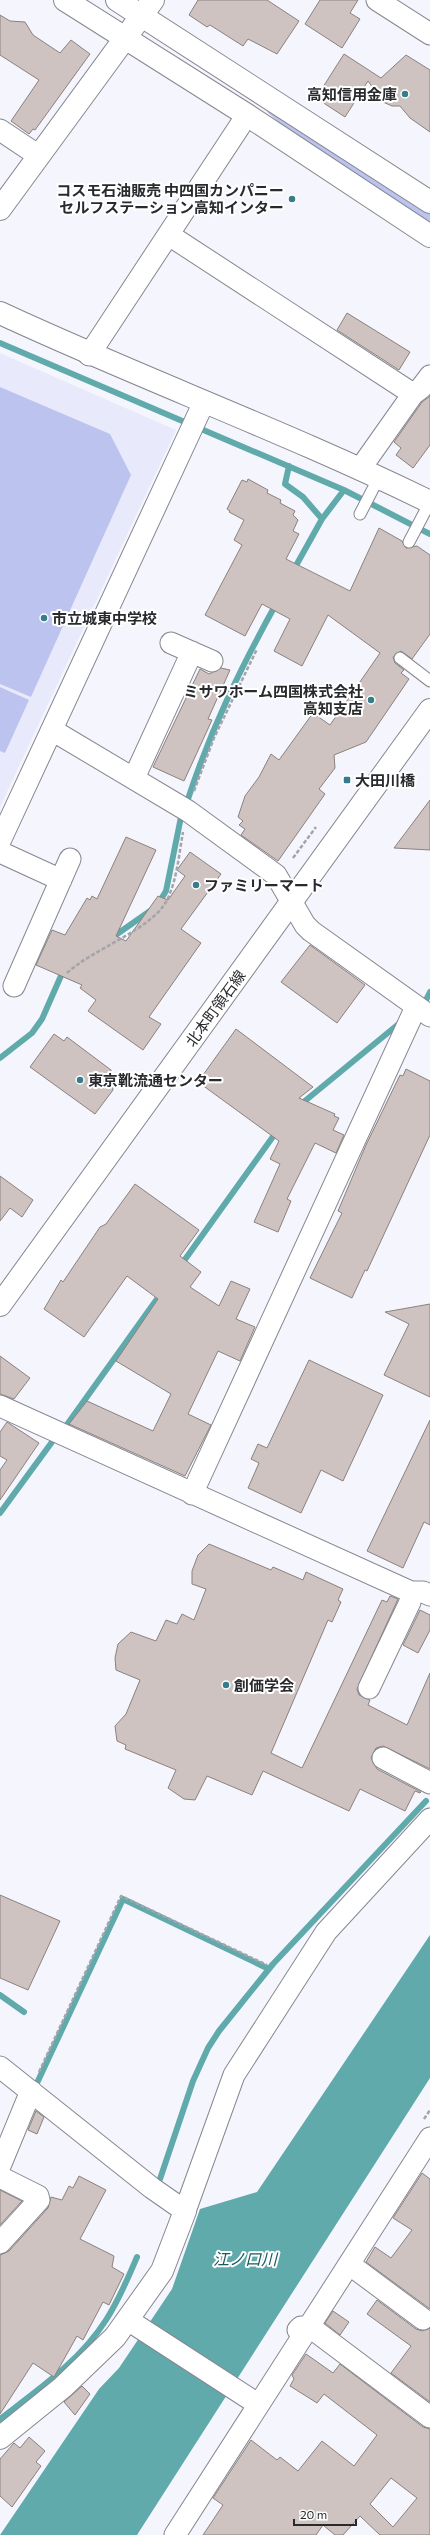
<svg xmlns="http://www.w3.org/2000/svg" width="430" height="2535" viewBox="0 0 430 2535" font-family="Commissioner,'Noto Sans JP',sans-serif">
  <rect width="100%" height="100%" fill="#f5f6fd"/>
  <!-- built -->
  <path fill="#e8eafb" d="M 0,353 L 176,430 L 0,807 Z"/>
  <!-- green -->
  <path fill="#bdc3ef" d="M 268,110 L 430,214 L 430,225 L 309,148 L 267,112 Z
    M 0,387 L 110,434 L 131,475 L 31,697 L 0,684 Z
    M 0,687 L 29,700 L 5,753 L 0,751 Z"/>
  <!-- water -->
  <path fill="#60aaac" d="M 430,1935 L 430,2078 L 137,2535 L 0,2535 L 99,2389 L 119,2368 L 172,2289 L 200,2209 L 257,2192 Z"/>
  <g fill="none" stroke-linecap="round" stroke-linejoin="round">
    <!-- stream -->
    <path stroke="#60aaac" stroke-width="6" d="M 0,343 L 344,490 L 430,534
      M 289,466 L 285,484 L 303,497 L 322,519 L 293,571
      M 322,519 L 344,490
      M 188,799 C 211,729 240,669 276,604
      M 158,904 L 166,891 L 181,817
      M 110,939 L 150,911
      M 425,1002 L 430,992
      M 0,1058 L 32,1033 L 42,1019 L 64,969
      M 300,1105 L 401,1022
      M 181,1265 L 277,1131
      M 66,1426 L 162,1292
      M 0,1513 L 52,1442
      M 0,1995 L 24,2012
      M 37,2083 L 123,1899 L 269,1969
      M 160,2179 L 193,2081 L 208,2048 L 219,2031 L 273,1964 L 426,1801
      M 0,2419 C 38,2390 80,2361 106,2320 C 119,2300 128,2278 137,2257"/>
  </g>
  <!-- building -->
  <path fill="#cec3c0" stroke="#8b817e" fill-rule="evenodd" d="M 198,0 L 267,0 L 299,21 L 277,54 L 248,39 L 243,46 L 210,25 L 207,27 L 189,15 Z
    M 320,0 L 358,0 L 350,13 L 360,19 L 342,48 L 305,24 Z
    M 0,15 L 10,21 L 25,22 L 33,35 L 60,53 L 71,40 L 90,54 L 35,130 L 33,129 L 29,134 L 11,121 L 39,80 L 0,55 Z
    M 344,54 L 381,78 L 406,55 L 430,70 L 430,132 L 410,118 L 400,106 L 392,106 L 383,102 L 368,81 L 345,117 L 316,98 Z
    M 347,313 L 410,352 L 399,370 L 337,330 Z
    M 430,396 L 430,445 L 413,468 L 396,455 L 401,448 L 394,442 L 422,402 Z
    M 248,479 L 268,490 L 267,493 L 281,500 L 280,503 L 295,511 L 293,515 L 298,520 L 293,531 L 299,534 L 286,559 L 350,591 L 379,528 L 402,541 L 406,548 L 417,546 L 430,555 L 430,634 L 412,659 L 401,651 L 393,657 L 395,663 L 404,670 L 401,673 L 409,679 L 366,742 L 334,755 L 335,768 L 319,789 L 325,794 L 278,861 L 241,835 L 245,829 L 239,825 L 243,821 L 238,817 L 245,796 L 259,777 L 271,754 L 279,760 L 313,713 L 330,725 L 380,653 L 328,615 L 302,666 L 274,651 L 290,619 L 262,604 L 245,636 L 205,615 L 242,545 L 234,540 L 244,520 L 229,512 L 230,511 L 227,509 L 242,480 L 247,482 Z
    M 221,668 L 230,670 L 208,719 L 212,720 L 184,781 L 153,767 L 200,669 L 209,674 Z
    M 430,800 L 430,850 L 394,848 Z
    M 126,837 L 156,850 L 116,936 L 126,941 L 158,896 L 168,900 L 185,876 L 177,870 L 190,852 L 221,874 L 181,929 L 201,943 L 149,1017 L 161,1024 L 143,1050 L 88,1011 L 96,1000 L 80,988 L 82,985 L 36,965 L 52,930 L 65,935 L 87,898 L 90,900 L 92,896 L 97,899 Z
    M 310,945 L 365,985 L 337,1023 L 281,982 Z
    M 236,1029 L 313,1087 L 299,1098 L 335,1114 L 334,1116 L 339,1118 L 333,1130 L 344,1135 L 336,1153 L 315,1143 L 287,1199 L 291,1201 L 278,1232 L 254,1222 L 280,1164 L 270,1159 L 279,1141 L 198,1082 Z
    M 54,1034 L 64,1041 L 67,1037 L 111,1070 L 113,1090 L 95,1114 L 30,1067 Z
    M 406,1069 L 430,1081 L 430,1135 L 367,1271 L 365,1270 L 352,1298 L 310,1278 L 342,1213 L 338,1211 L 366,1145 L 400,1075 L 403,1076 Z
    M 0,1176 L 33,1200 L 22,1217 L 10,1208 L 0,1221 Z
    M 135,1184 L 199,1230 L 180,1256 L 201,1272 L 190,1287 L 219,1306 L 231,1281 L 250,1289 L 236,1319 L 255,1327 L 240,1361 L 218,1351 L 188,1414 L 211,1425 L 185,1476 L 69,1424 L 87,1401 L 153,1431 L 171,1394 L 116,1361 L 158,1299 L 127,1276 L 84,1337 L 44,1309 L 61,1280 L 63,1282 L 100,1227 L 106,1224 Z
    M 430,1304 L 430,1397 L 384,1375 L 409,1324 L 385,1312 Z
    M 0,1356 L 30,1378 L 14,1399 L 0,1394 Z
    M 309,1360 L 383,1395 L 343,1481 L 321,1470 L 301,1513 L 248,1488 L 259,1463 L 251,1459 L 258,1444 L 267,1448 Z
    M 430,1420 L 430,1525 L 424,1522 L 403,1568 L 367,1551 Z
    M 7,1422 L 39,1443 L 0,1500 L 0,1470 L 7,1460 L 0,1456 L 0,1432 Z
    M 209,1544 L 271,1570 L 273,1567 L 303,1580 L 306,1572 L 343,1589 L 338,1600 L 341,1602 L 332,1622 L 328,1620 L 271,1753 L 302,1768 L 382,1600 L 387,1602 L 390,1596 L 398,1599 L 357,1689 L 359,1695 L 370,1700 L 368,1705 L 407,1725 L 430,1673 L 430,1769 L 383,1746 L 376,1748 L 371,1758 L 377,1769 L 421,1792 L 420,1793 L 415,1791 L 405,1811 L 360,1789 L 349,1811 L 263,1771 L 252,1795 L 207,1776 L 195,1800 L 184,1799 L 168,1788 L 176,1770 L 125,1749 L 126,1745 L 117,1741 L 115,1726 L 126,1714 L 140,1680 L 116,1670 L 115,1658 L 118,1644 L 131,1632 L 156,1641 L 166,1620 L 177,1624 L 182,1614 L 194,1620 L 206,1589 L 192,1584 L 192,1571 L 198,1555 Z
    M 420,1610 L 430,1615 L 430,1630 L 418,1653 L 403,1645 Z
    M 0,1895 L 60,1921 L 28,1990 L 0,1978 Z
    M 36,2111 L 44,2117 L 37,2134 L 28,2130 Z
    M 422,2173 L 430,2179 L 430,2309 L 366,2262 L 375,2247 L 391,2258 L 412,2230 L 393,2218 Z
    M 79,2176 L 106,2190 L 80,2239 L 114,2256 L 112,2267 L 124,2274 L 109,2305 L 103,2302 L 83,2340 L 77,2336 L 54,2377 L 33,2363 L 0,2414 L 0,2255 L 9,2251 L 48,2208 L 51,2197 L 62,2200 L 69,2186 L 73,2188 Z
    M 0,2190 L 22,2201 L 0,2225 Z
    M 377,2300 L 416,2329 L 422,2331 L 430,2328 L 430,2402 L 391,2373 L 411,2346 L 367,2314 Z
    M 333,2311 L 349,2322 L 340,2335 L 325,2323 Z
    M 306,2354 L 333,2373 L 340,2364 L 423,2427 L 430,2429 L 430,2535 L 380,2535 L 360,2516 L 343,2535 L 335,2535 L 323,2525 L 316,2535 L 203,2535 L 223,2505 L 213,2498 L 251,2440 L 277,2460 L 280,2457 L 298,2471 L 322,2441 L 354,2466 L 377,2435 L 324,2394 L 317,2403 L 290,2386 L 294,2379 L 292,2375 ZM 391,2478 L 417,2498 L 393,2527 L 370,2504 Z
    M 82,2386 L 90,2394 L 75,2415 L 64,2402 Z
    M 29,2437 L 45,2451 L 36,2462 L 41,2466 L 12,2507 L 0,2496 L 0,2459 L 14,2443 L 20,2448 Z"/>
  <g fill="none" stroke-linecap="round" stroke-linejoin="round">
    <!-- lane casing -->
    <g stroke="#868790" stroke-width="13">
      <path id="lane" d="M 360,514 L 379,477
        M 409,542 L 430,502
        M 400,658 L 430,681"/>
    </g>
    <!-- street casing -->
    <g stroke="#868790" stroke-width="23">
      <path id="street" d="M 377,0 L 430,34
        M 0,130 L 39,156
        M 169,235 L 413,394
        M 89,355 L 247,115
        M 360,469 L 413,394 L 421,388 L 430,376
        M 171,643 L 212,661
        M 52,730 L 188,811 L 276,875 L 305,925 L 311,931 L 430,1016
        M 134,778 L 192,652
        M 0,841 L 204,402
        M 0,852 L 61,880
        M 14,986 L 70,859
        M 0,1406 L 411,1592 L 423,1592 L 430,1595
        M 192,1494 L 416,1007
        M 369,1688 L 410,1602 L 411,1592
        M 383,1758 L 430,1783
        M 0,2067 L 152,2188 L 185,2211 L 234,2075 L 326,1932 L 430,1819
        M 0,2166 L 31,2091
        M 0,2177 L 38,2196 L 39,2200 L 0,2243
        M 349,2264 L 423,2319
        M 128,2320 L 250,2399
        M 298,2330 L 301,2327 L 310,2327 L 430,2417
        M 175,2535 L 430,2138"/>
    </g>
    <!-- secondary casing -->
    <g stroke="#868790" stroke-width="24">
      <path id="secondary" d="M 65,0 L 247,115 L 430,236
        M 117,0 L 430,202
        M 0,209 L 153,0
        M 0,313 C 142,379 289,433 430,502
        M 0,1305 L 430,710
        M 0,2438 L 63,2387 L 115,2337 L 162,2271 L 185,2211"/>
    </g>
    <!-- path -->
    <path stroke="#a4a5ab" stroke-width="2.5" stroke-dasharray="4 2" stroke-linecap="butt" d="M 194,791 L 214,738 L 257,649
      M 293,858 L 316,827
      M 67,973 C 91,950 153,929 167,900 C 177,880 179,854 183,832
      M 39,2072 L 121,1896 L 267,1965
      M 424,2119 L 430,2110"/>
    <!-- lane -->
    <use href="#lane" stroke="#fff" stroke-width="11"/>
    <!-- street -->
    <use href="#street" stroke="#fff" stroke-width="21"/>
    <!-- secondary -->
    <use href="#secondary" stroke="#fff" stroke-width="22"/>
  </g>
  <!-- markers -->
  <g fill="#367c89" stroke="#fff" stroke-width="1.5">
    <circle cx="405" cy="94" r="4"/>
    <circle cx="292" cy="199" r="4"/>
    <circle cx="44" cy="618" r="4"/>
    <circle cx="371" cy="700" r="4"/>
    <rect x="343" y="776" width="8" height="8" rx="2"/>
    <circle cx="196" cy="885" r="4"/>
    <circle cx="80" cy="1080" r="4"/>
    <circle cx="226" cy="1685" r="4"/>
  </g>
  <g text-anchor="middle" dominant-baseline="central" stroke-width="4" stroke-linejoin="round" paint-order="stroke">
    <!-- poi labels -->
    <g font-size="15" font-weight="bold" fill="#292a2d" stroke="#fff" text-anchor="start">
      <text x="397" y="94" text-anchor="end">高知信用金庫</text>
      <text x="284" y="190" text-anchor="end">コスモ石油販売 中四国カンパニー<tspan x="284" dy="17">セルフステーション高知インター</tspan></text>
      <text x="52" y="618">市立城東中学校</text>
      <text x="363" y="691" text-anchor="end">ミサワホーム四国株式会社<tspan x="363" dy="17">高知支店</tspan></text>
      <text x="355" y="780">大田川橋</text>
      <text x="204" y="885">ファミリーマート</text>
      <text x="88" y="1080">東京靴流通センター</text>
      <text x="234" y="1685">創価学会</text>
    </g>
    <!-- street labels -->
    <g font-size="15" fill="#292a2d" stroke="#fff">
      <text transform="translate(215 1008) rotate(-54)">北本町領石線</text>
    </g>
    <!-- water labels -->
    <g font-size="16" font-style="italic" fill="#19585a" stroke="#fff">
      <text x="245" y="2258">江ノ口川</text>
    </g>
  </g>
  <!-- scale -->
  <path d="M294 2519v6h62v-6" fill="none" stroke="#292a2d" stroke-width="2"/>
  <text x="300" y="2519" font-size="12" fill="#292a2d" stroke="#ffffff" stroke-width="3" paint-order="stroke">20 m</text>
</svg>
